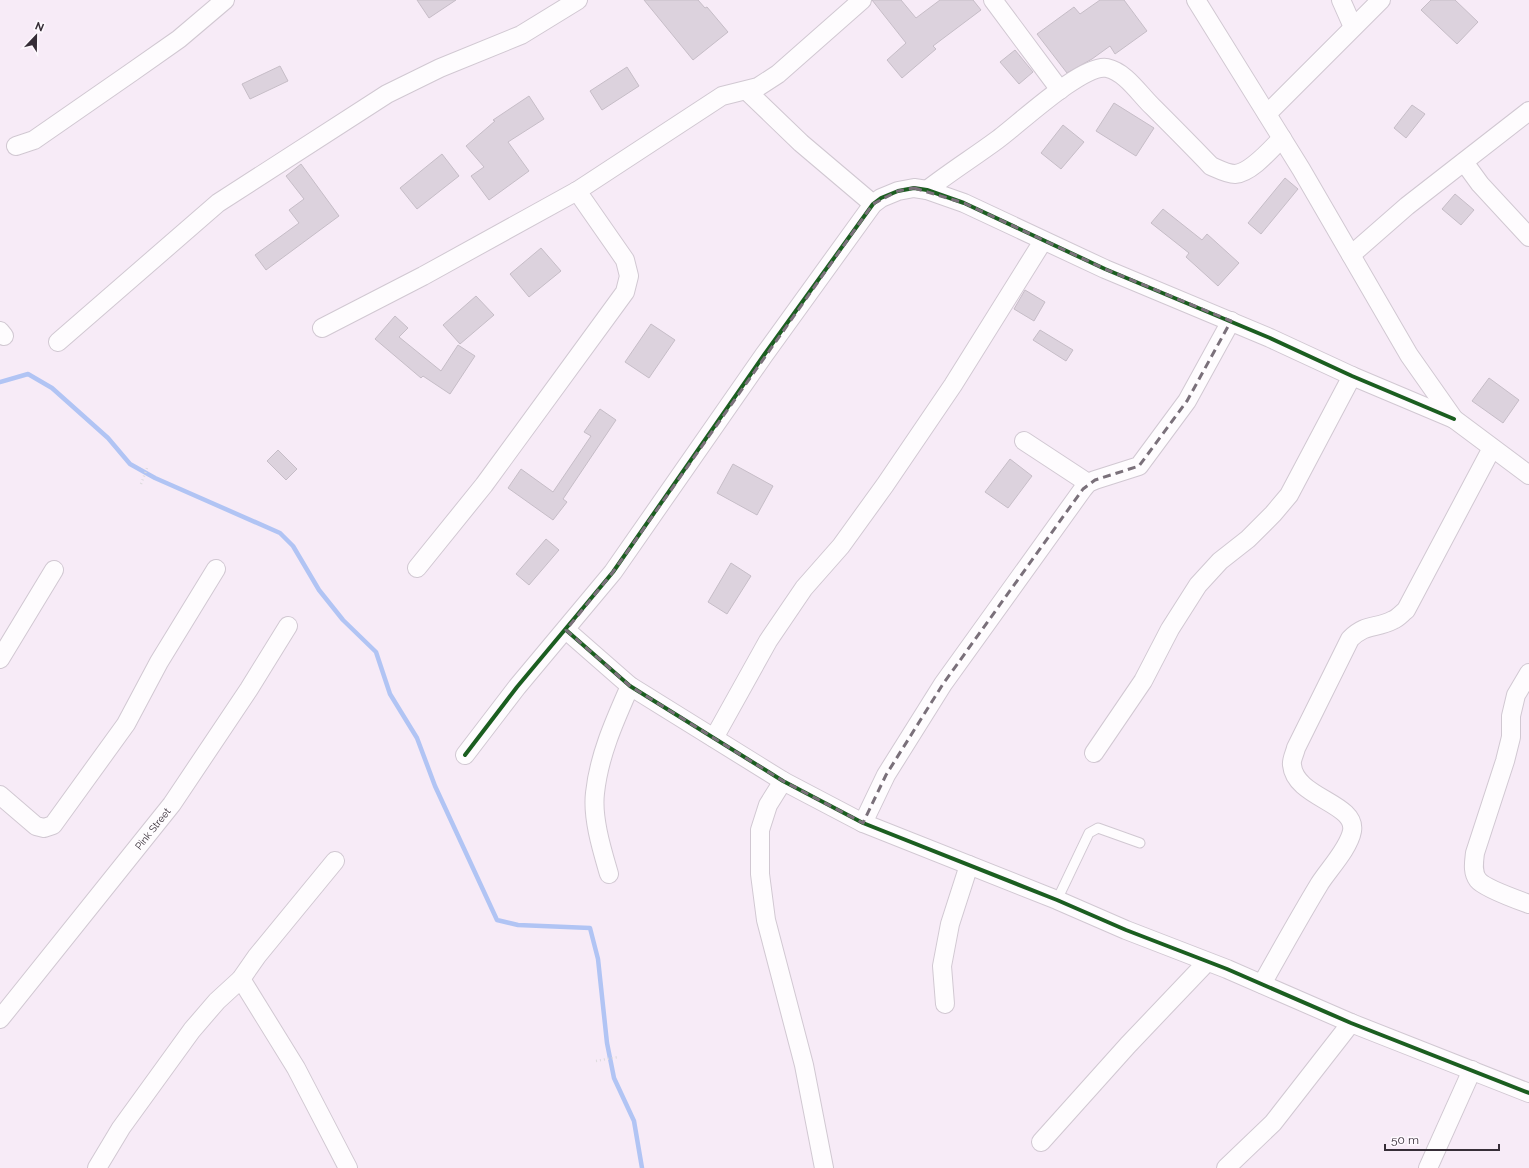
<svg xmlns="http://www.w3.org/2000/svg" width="1529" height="1168" viewBox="0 0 1529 1168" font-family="Raleway,sans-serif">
  <rect width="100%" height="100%" fill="#f7ebf7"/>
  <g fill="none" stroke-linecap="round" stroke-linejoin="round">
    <!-- stream -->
    <path stroke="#b1c4f4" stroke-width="4.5" d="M 0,382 L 28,374 L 52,388 L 108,438 L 130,464 L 155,478 L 280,533 L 293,546 L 319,590 L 343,620 L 376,652 L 390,694 L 417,738 L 435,786 L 497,920 L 518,925 L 590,928 L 598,959 L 607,1043 L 614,1078 L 634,1121 L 642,1168"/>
  </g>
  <!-- building -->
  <path fill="#dcd2dd" stroke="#c6bdc7" d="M 417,0 L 456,0 L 429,18 Z
    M 644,0 L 698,0 L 705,8 L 707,7 L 728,32 L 693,60 Z
    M 872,0 L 901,0 L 916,18 L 940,0 L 973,0 L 981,10 L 933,46 L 936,49 L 902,78 L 887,60 L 906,43 Z
    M 1100,0 L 1124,0 L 1147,31 L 1115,54 L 1110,46 L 1092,59 L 1067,73 L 1037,34 L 1074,7 L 1080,14 Z
    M 1431,0 L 1455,0 L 1478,22 L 1457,44 L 1421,10 Z
    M 1015,50 L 1033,72 L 1019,84 L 1000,62 Z
    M 280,66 L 288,81 L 250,99 L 242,84 Z
    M 627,67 L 639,86 L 602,110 L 590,91 Z
    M 529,96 L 544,119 L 508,142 L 529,171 L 489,200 L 471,176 L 484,167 L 466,146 L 495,121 L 493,120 Z
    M 1114,103 L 1154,128 L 1136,156 L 1096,131 Z
    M 1412,105 L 1425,114 L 1406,138 L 1394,128 Z
    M 1063,125 L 1084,142 L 1061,169 L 1041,153 Z
    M 442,154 L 459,176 L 417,209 L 400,188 Z
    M 301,164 L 339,216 L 266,270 L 255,255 L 299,223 L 289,210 L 304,199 L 286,176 Z
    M 1285,178 L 1298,189 L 1261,234 L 1248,223 Z
    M 1455,194 L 1474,210 L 1461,225 L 1442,209 Z
    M 1163,209 L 1202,240 L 1207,234 L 1239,263 L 1218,286 L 1186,257 L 1189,253 L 1151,223 Z
    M 541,248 L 561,271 L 529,297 L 510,274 Z
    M 1025,290 L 1045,302 L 1034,321 L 1014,309 Z
    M 476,296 L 494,315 L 460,344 L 443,325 Z
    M 395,316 L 408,328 L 399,337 L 441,371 L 458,345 L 475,356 L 450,394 L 423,376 L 421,378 L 375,339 Z
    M 651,324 L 675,340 L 649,378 L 625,362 Z
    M 1040,330 L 1073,350 L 1066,361 L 1033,340 Z
    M 1489,378 L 1519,400 L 1503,423 L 1472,401 Z
    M 600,409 L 616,420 L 563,499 L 567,502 L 553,520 L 508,488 L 521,469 L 553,492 L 591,436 L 584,432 Z
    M 278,450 L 297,469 L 286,480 L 267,461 Z
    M 1010,459 L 1032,476 L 1008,508 L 985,492 Z
    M 733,464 L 773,486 L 757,515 L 717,493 Z
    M 546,539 L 559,550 L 529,585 L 516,574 Z
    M 731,563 L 751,576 L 727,614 L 708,602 Z"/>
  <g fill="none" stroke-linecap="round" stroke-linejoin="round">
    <!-- lane casing -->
    <g stroke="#d1c8d2" stroke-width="11">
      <path id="lane" d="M 1057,900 L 1089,833 L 1098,828 L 1140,843"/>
    </g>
    <!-- street casing -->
    <g stroke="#d1c8d2" stroke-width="20">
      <g id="street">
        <path d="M 993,0 L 1060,90"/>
        <path d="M 1196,0 L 1301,169 L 1409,355 L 1454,419 L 1529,475"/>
        <path d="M 1341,0 L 1353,27"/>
        <path d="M 747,91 L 801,143 L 873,204"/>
        <path d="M 1267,114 L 1381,0"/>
        <path d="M 16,146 L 34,140 L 132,72 L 179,39 L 225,0"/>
        <path d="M 1464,162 L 1480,184 L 1529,237"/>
        <path d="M 927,190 C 950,172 974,157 997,140 C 1018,125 1083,63 1107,68 C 1126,72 1140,95 1153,107 C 1173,127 1192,146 1211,166 C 1218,169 1227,174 1235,174 C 1251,173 1271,149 1282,138"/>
        <path d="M 1351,255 L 1407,206 L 1529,111"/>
        <path d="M 322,328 L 423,276 L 577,191 L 722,96 L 758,87 L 778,74 L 862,0"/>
        <path d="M 0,331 L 4,336"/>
        <path d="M 58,342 L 218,203 L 387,94 L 440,68 L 521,35 L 578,0"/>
        <path d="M 1024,441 L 1088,483"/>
        <path d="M 417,568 L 484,485 L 625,292 L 629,276 L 625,260 L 577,191"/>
        <path d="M 566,630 L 630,686 L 783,781 L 863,823 L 1057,900 L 1126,930 L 1227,969 L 1351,1023 L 1529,1093"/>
        <path d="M 0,659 L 54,570"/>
        <path d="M 1529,673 L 1516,695 L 1511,716 L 1511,737 L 1505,761 L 1475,853 C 1474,862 1472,872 1478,880 C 1484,888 1518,900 1529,904"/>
        <path d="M 714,738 L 768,641 L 804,588 L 841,546 L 885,485 L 953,385 L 1043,241"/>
        <path d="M 1094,753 L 1143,681 L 1170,629 L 1198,585 L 1220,561 L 1248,539 L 1273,514 L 1289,495 L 1352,376"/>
        <path d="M 465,755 L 517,687 L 613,572 L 764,355 L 873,204 L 881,198 L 898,191 L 914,188 L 927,190 L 964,203 L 1105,269 L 1270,338 L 1352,376 L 1454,419"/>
        <path d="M 783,781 L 768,805 L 760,830 L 760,874 L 766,920 L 804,1065 L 824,1168"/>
        <path d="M 0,795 L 36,826 L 44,828 L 53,825 L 126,724 L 159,662 L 216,569"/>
        <path d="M 863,823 L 886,775 L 943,684 L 1083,489 L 1088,483 L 1095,480 L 1139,466 L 1187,401 L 1231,321"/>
        <path d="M 609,874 C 602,850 592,818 595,793 C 599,755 615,720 630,686"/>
        <path d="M 241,979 L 296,1068 L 348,1168"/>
        <path d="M 1262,984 C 1281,950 1300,916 1320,883 C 1329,869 1349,848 1352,831 C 1357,803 1295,798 1292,765 C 1291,760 1295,753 1296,748 L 1350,639 C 1366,623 1376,629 1393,620 C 1398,618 1402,613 1406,610 L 1492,448"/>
        <path d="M 945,1004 L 942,966 L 950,924 L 969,865"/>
        <path id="s1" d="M 0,1019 L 172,804 L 249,689 L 288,626"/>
        <path d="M 1041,1142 L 1128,1045 L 1207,962"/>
        <path d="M 97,1168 L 121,1128 L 192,1030 L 217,1001 L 241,979 L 257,956 L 335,861"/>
        <path d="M 1226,1168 L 1273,1123 L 1351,1023"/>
        <path d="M 1428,1168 L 1472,1070"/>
      </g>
    </g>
    <!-- path -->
    <path stroke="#dedbde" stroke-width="2.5" stroke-dasharray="1 3" stroke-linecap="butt" d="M 141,484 L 147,468
      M 596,1061 L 618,1057"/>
    <!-- lane -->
    <use href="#lane" stroke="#fefcfe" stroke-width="9"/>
    <!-- street -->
    <use href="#street" stroke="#fefcfe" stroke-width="18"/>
    <!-- cycleway casing -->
    <g stroke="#fef9fe" stroke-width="6">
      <path id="cycleway" d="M 566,630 L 630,686 L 783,781 L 863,823 L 1057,900 L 1126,930 L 1227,969 L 1351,1023 L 1529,1093
        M 465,755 L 517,687 L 613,572 L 764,355 L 873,204 L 881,198 L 898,191 L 914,188 L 927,190 L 964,203 L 1105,269 L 1270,338 L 1352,376 L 1454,419"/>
    </g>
    <!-- cycleway -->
    <use href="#cycleway" stroke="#1b5e20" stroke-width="4"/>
  </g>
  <!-- marked area -->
  <path fill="none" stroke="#7a707a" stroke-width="3" stroke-dasharray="8 5" stroke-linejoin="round" d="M 914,188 L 964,203 L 1105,269 L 1231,321 L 1187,401 L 1139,466 L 1095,480 L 1083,489 L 943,684 L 886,775 L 863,823 L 783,781 L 630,686 L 566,630 L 613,572 L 873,204 L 898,191 Z"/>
  <g text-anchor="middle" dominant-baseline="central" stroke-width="3.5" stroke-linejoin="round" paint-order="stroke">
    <!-- street labels -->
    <g font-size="10" fill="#362d37" stroke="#fef9fe">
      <text stroke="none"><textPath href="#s1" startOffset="244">Pink Street</textPath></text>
    </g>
  </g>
  <!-- north arrow -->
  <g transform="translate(36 36) rotate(22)" stroke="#fef9fe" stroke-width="3" paint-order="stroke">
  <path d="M0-3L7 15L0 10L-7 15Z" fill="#362d37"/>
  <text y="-6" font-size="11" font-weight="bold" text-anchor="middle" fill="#362d37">N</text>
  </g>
  <!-- scale -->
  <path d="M1385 1144v6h114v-6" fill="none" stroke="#362d37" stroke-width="2"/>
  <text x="1391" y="1144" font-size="12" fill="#362d37" stroke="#fef9fe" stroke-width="3" paint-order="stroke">50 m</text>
</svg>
